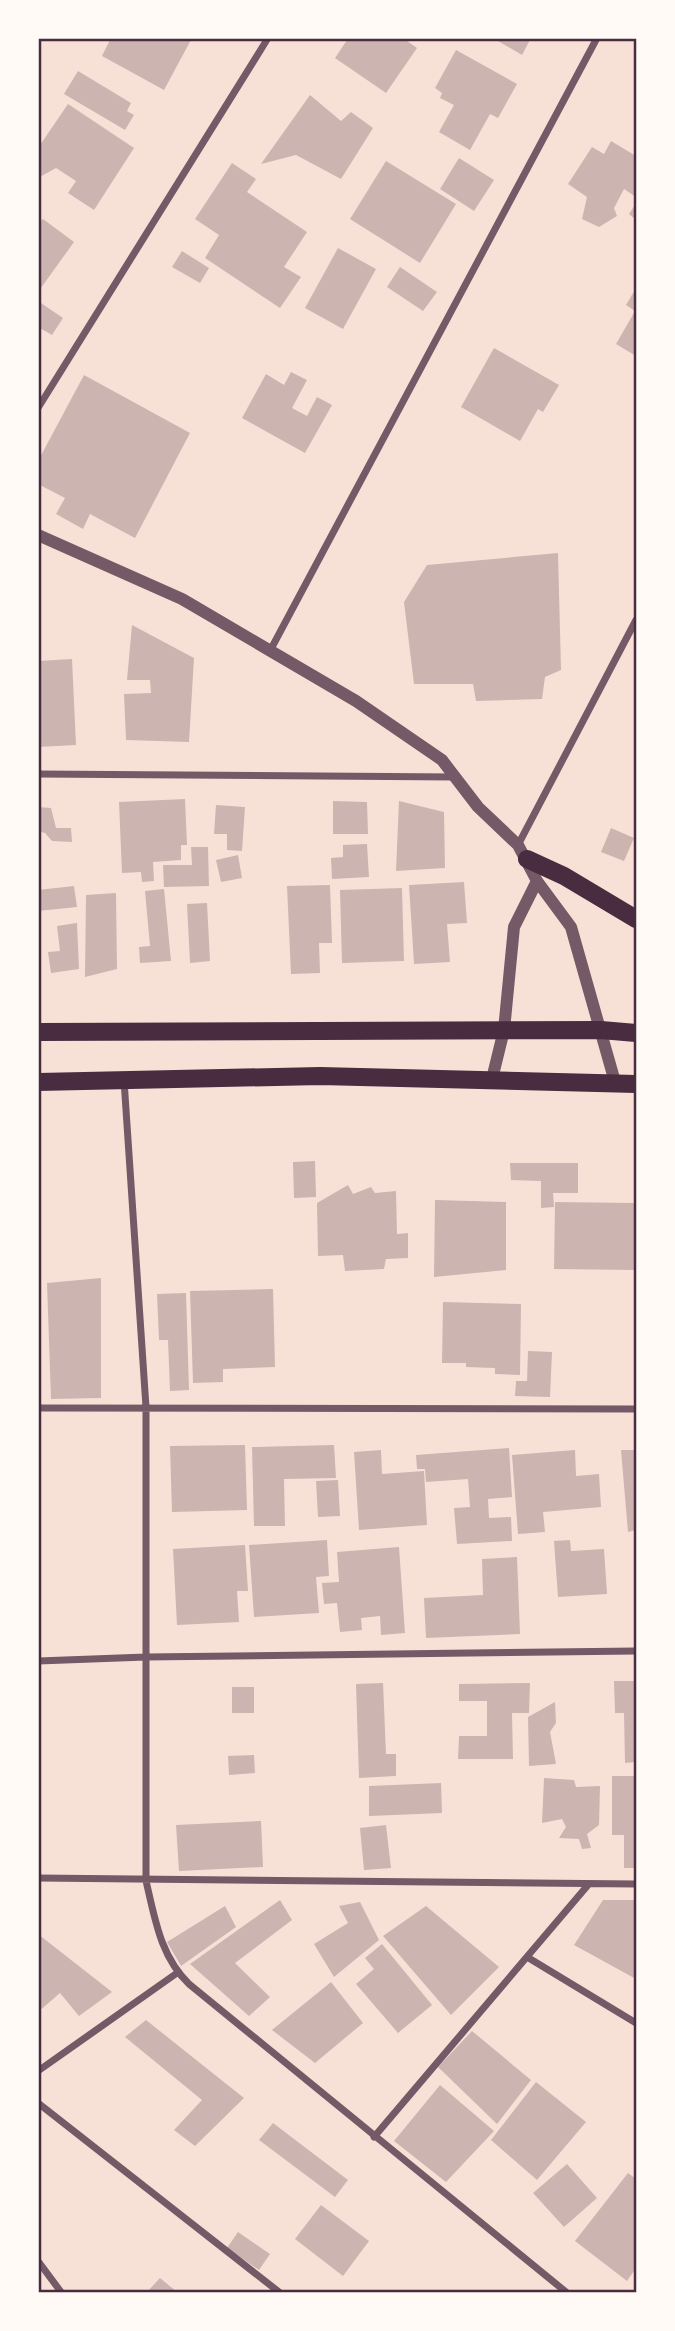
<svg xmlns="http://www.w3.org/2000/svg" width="675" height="2331" viewBox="0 0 675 2331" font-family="'PT Sans Narrow',sans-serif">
  <rect width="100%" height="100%" fill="#f7e1d7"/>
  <!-- building -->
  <path fill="#ccb4b1" d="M 111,38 L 192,38 L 164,90 L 102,56 Z
    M 344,38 L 403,38 L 417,48 L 386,93 L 335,58 L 347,40 Z
    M 493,38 L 531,38 L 522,55 Z
    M 456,50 L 517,84 L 498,118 L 490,114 L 470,150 L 439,132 L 454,105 L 440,98 L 442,93 L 435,88 Z
    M 78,71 L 131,103 L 127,111 L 134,115 L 125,130 L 64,94 Z
    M 310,95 L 341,121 L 351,112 L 373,128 L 341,179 L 296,155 L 261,164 Z
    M 68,104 L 134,148 L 94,210 L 68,193 L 76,181 L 56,168 L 38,178 L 38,148 Z
    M 611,141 L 636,156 L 636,197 L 624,189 L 614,208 L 617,216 L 599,227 L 582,219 L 587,197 L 568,184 L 592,147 L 604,154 Z
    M 459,158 L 494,180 L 474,211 L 440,189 Z
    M 386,161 L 456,204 L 420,263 L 350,219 Z
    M 232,163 L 256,179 L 247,192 L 307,232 L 284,267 L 301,277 L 280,308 L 205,258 L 219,235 L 195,219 Z
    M 636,203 L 636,220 L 629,214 Z
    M 43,219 L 74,242 L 38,292 L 38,223 Z
    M 338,248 L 376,269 L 343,329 L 305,308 Z
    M 182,251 L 209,268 L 200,283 L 172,267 Z
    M 400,267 L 437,292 L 423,311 L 387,287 Z
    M 636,288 L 636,356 L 616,344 L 635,311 L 626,305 Z
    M 38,301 L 63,318 L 52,335 L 38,327 Z
    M 494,348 L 559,385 L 543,412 L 538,409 L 520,441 L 461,407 Z
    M 291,372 L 307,380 L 292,408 L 307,416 L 317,397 L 332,405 L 305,453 L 242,418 L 266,374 L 284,385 Z
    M 84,375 L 190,433 L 135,538 L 90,514 L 83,529 L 56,514 L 65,498 L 38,484 L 38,461 Z
    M 558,553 L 561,670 L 545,677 L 542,699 L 476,701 L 473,684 L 414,684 L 404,602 L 427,565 Z
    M 132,625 L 194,658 L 189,742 L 126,740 L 124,694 L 151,693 L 150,680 L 127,680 Z
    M 72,659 L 76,745 L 38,747 L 38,661 Z
    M 185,799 L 187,845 L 181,845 L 181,860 L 153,862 L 154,881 L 142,882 L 141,872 L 122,873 L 119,802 Z
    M 333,801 L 367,802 L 368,834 L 333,834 Z
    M 399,801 L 444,812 L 445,868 L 396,871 Z
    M 216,805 L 245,807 L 242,851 L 227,850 L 227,834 L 214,834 Z
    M 38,807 L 51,808 L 56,828 L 71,828 L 72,842 L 52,841 L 45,833 L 38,831 Z
    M 611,828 L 634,838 L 624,861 L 601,852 Z
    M 367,844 L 369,877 L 332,879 L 331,858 L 343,857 L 343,845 Z
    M 191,847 L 208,847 L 209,886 L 164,887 L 163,865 L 192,865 Z
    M 238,855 L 242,878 L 221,882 L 216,860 Z
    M 464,882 L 467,923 L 447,924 L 450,962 L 414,964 L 409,885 Z
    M 330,885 L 332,943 L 319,943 L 320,973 L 291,974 L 287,886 Z
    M 74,886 L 77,907 L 38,911 L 38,890 Z
    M 402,888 L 404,961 L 342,963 L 340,890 Z
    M 164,889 L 171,961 L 140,963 L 139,947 L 150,946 L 145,891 Z
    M 116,893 L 117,969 L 85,977 L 86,895 Z
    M 207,903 L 210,961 L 190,963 L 187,904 Z
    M 77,923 L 79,969 L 51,973 L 48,952 L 60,951 L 57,926 Z
    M 315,1161 L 316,1197 L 294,1198 L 293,1162 Z
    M 510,1163 L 578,1163 L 578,1193 L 553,1193 L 554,1207 L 541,1208 L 541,1181 L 511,1180 Z
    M 348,1185 L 353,1194 L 371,1187 L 375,1193 L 396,1191 L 397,1234 L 408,1233 L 408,1258 L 386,1259 L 384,1269 L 345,1271 L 343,1255 L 318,1256 L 317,1203 Z
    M 435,1200 L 506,1202 L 506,1270 L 434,1277 Z
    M 555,1202 L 636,1203 L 636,1270 L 554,1269 Z
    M 101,1278 L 101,1398 L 51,1399 L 47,1283 Z
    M 273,1289 L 275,1367 L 223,1369 L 223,1382 L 193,1383 L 190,1291 Z
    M 186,1293 L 189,1390 L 170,1391 L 168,1340 L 159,1340 L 157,1294 Z
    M 443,1302 L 521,1304 L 520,1375 L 495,1374 L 495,1368 L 466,1367 L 466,1363 L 442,1363 Z
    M 528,1351 L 552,1352 L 550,1397 L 515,1396 L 516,1381 L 527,1381 Z
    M 245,1445 L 247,1510 L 172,1512 L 170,1446 Z
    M 334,1445 L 336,1478 L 284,1479 L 285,1526 L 254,1526 L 252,1447 Z
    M 509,1448 L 512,1497 L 488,1499 L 489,1518 L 511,1517 L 512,1541 L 457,1544 L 454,1508 L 470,1507 L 468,1479 L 426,1482 L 425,1469 L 417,1469 L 416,1455 Z
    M 381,1450 L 382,1474 L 424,1471 L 427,1525 L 359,1530 L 354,1452 Z
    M 575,1450 L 576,1476 L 599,1474 L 601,1507 L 543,1512 L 545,1532 L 518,1534 L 512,1455 Z
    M 621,1450 L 636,1450 L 636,1530 L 628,1532 Z
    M 338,1480 L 340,1516 L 318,1517 L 316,1481 Z
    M 327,1540 L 329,1576 L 316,1577 L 319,1613 L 254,1617 L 249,1545 Z
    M 570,1540 L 571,1551 L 604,1549 L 607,1594 L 558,1597 L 554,1541 Z
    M 245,1545 L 248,1591 L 237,1591 L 239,1622 L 177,1625 L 173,1549 Z
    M 399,1547 L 405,1633 L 381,1635 L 380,1616 L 361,1618 L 362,1630 L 340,1632 L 337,1603 L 324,1604 L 322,1583 L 339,1582 L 337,1552 Z
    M 517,1557 L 520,1634 L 426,1638 L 424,1598 L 483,1595 L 482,1559 Z
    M 614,1681 L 636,1681 L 636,1762 L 625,1763 L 624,1713 L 615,1713 Z
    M 383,1683 L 386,1754 L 396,1754 L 396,1776 L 359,1778 L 356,1684 Z
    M 530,1683 L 529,1713 L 512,1713 L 513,1759 L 458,1759 L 459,1736 L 487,1736 L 487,1701 L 459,1701 L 459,1684 Z
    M 232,1687 L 254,1687 L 254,1713 L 232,1713 Z
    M 555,1702 L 556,1723 L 550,1732 L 556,1764 L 529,1766 L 528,1717 Z
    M 254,1755 L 255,1773 L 229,1775 L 228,1756 Z
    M 612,1776 L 636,1776 L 636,1868 L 624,1868 L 624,1835 L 612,1835 Z
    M 544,1778 L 574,1780 L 576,1787 L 600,1786 L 599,1825 L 587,1834 L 591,1848 L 582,1849 L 579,1839 L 559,1838 L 566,1827 L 562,1819 L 542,1823 Z
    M 441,1783 L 442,1813 L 369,1816 L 369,1786 Z
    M 261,1821 L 263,1867 L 179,1871 L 176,1825 Z
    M 386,1825 L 391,1868 L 364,1870 L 360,1828 Z
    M 280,1900 L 292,1920 L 235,1963 L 270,1997 L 249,2016 L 190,1964 Z
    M 603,1900 L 636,1900 L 636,1979 L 574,1945 Z
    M 360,1902 L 379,1940 L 334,1977 L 314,1944 L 348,1923 L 339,1906 Z
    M 225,1906 L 236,1927 L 181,1966 L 167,1942 Z
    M 426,1906 L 499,1967 L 451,2015 L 383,1936 Z
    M 38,1934 L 112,1992 L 79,2016 L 60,1993 L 38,2012 Z
    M 382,1944 L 432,2005 L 398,2033 L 356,1984 L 374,1969 L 365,1958 Z
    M 331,1982 L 363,2023 L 315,2063 L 272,2030 Z
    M 146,2020 L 244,2098 L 195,2146 L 174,2130 L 202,2100 L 125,2037 Z
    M 472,2031 L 531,2080 L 497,2124 L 438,2067 Z
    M 536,2082 L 586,2122 L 537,2180 L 491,2140 Z
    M 440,2085 L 494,2131 L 446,2182 L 394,2141 Z
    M 273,2123 L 348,2180 L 335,2197 L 259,2140 Z
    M 567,2164 L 597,2198 L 564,2227 L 533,2193 Z
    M 628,2173 L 636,2179 L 636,2268 L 627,2281 L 575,2241 Z
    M 321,2205 L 369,2241 L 343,2276 L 295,2239 Z
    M 238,2232 L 270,2254 L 259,2270 L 227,2248 Z
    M 160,2278 L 177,2292 L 147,2292 Z"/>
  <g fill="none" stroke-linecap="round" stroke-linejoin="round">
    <!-- minor -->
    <path stroke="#755966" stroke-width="7" d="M 38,408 L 268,38
      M 271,649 L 597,38
      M 38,774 L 454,777
      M 518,845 L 636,620
      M 124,1080 L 146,1407 L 146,1881 C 155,1918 160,1956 189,1984 L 566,2292
      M 38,1408 L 636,1409
      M 38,1661 L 146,1657 L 636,1651
      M 38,1878 L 636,1884
      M 527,1957 L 636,2023
      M 38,2071 L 177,1973
      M 38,2103 L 279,2292
      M 374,2137 L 588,1885
      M 38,2261 L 61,2292"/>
    <!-- tertiary -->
    <path stroke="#755966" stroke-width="12" d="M 38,535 L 182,599 L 356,701 L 442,760 L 478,807 L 518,845 L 537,881 L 571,927 L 615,1082
      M 492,1079 L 504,1030 L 514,927 L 537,881"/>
    <!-- primary -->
    <path stroke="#4a2c40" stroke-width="18" d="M 527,859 L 564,876 L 636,919
      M 38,1032 L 601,1030 L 636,1033
      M 38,1082 L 320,1076 L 636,1084"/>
  </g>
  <!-- border -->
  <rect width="675" height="2331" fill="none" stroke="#fffaf5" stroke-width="80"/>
  <rect x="40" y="40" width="595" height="2251" fill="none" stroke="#4a2c40" stroke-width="2.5"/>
</svg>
